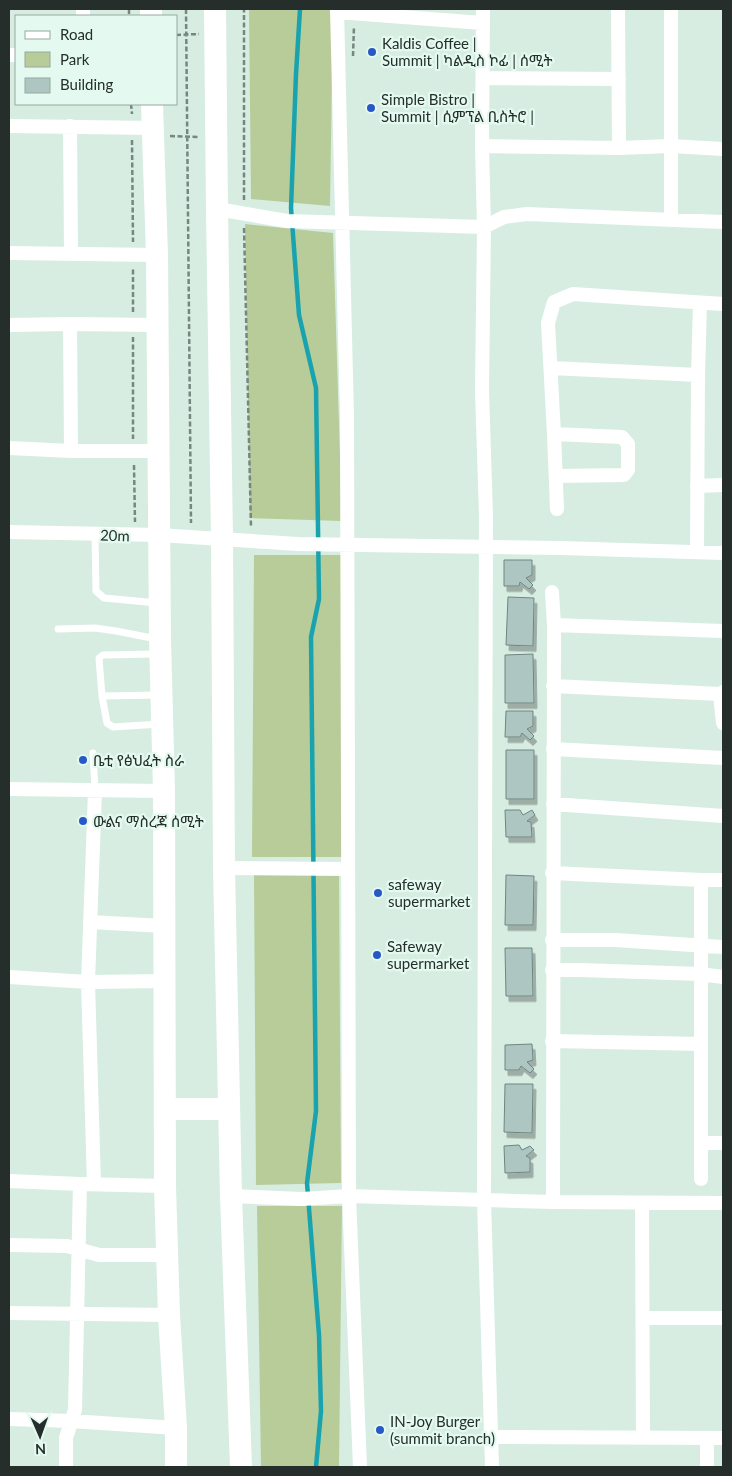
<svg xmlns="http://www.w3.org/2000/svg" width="732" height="1476" viewBox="0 0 732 1476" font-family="Lato,'Noto Sans Ethiopic',sans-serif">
  <defs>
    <filter id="shadow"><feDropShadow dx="3" dy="5.5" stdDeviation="0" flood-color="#0004"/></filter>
  </defs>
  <rect width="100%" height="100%" fill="#d7ede2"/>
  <!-- green -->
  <path fill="#b7cc98" d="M 249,9 L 333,9 L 330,206 L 251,199 Z
    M 245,224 L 333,233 L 342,521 L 250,518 Z
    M 254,555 L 343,555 L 343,857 L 252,857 Z
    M 254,873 L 339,874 L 341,1183 L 256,1185 Z
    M 257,1206 L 342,1206 L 339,1467 L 261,1467 Z"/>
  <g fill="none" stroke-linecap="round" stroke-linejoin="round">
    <!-- stream -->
    <path stroke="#19a3af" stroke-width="4.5" d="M 300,9 L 296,74 L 291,208 L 299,315 L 316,388 L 319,599 L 311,637 L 316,1111 L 307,1183 L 319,1335 L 321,1411 L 316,1467"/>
  </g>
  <!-- building -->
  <path fill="#adc6c2" stroke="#6e8581" filter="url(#shadow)" d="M 504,560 L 532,560 L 532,575 L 526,578 L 533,585 L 529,589 L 520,582 L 519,586 L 504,586 Z
    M 508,597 L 534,598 L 533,646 L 506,645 Z
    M 533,654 L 534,703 L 505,703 L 505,655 Z
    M 506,711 L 533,711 L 533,726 L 527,729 L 534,736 L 530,740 L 522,733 L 520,737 L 505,737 Z
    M 506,750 L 534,750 L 534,799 L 506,799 Z
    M 505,810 L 520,810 L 523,815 L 532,810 L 535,815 L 527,821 L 531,822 L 532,837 L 506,837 Z
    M 506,875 L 534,876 L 533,925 L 505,925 Z
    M 505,948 L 532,948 L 533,996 L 506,996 Z
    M 532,1044 L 533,1060 L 527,1062 L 534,1069 L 530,1073 L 521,1066 L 519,1070 L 505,1070 L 505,1045 Z
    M 505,1084 L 533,1084 L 532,1133 L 504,1132 Z
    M 519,1145 L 522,1150 L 530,1146 L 534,1150 L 526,1156 L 530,1158 L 530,1172 L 505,1173 L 504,1146 Z"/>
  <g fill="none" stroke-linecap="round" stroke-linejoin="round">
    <!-- path -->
    <path stroke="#77867f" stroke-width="2.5" stroke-dasharray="5 2.5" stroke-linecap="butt" d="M 129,9 L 129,16
      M 186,9 L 191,523
      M 176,35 L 199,34
      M 353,56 L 354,26
      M 131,104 L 132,114
      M 170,136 L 200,137
      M 132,140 L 133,242
      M 244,200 L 244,9
      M 244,228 L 251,527
      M 133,312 L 133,267
      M 133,337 L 133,439
      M 134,465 L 135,522"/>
    <!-- lane -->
    <path stroke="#fff" stroke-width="7" d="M 95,534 L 96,591 L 104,598 L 157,603
      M 58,629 L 95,628 L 116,631 L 157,639
      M 157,654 L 103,655 L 99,658 L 102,696 L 107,723 L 113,727 L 160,724
      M 102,696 L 158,695
      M 93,753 L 95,791"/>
    <!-- street -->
    <path stroke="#fff" stroke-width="14" d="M 83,9 L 83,16
      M 337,9 L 347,417 L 349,1196 L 360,1467
      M 483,9 L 482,146 L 484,227 L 482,390 L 486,516 L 484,1201 L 492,1467
      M 618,9 L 619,148
      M 337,12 L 483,23
      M 9,55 L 16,55
      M 483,78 L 619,79
      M 9,126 L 153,128
      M 70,126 L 71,254
      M 482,146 L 619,148 L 670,146 L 723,149
      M 217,209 L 287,221 L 484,227 L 504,217 L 527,214 L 723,222
      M 671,219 L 671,9
      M 9,253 L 157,255
      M 70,324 L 71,451
      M 9,325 L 70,324 L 157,325
      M 551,368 L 698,375
      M 554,434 L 622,437 L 628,444 L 628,470 L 624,475 L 556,476
      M 9,448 L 71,451 L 158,451
      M 697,486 L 723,485
      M 557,509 L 554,434 L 548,323 L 554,302 L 573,294 L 723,304
      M 9,532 L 159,535 L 298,544 L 560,548 L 723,553
      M 697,552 L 698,375 L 700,303
      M 552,592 L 554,625 L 553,1202
      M 554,625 L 723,631
      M 553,686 L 720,694 L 723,692
      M 720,694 L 723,723
      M 553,749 L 723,758
      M 9,789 L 164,791
      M 553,804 L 723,816
      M 224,868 L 348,869
      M 552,873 L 701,880
      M 90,922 L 164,926
      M 552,940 L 615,940 L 723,947
      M 552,970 L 581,970 L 700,974 L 723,977
      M 9,977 L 88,982 L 165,981
      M 552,1041 L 701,1044
      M 701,1143 L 723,1143
      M 701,1179 L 701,880 L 723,880
      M 9,1181 L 80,1184 L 165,1186
      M 94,1184 L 88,982 L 95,791
      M 231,1196 L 302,1199 L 349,1196 L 553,1202 L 723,1203
      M 642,1203 L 643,1438
      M 9,1245 L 67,1246 L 99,1255 L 168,1255
      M 9,1313 L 169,1315
      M 643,1318 L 723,1318
      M 9,1419 L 71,1421 L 176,1428
      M 492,1437 L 723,1438
      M 707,1438 L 707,1467
      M 66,1467 L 66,1438 L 75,1410 L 80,1184"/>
    <!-- primary -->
    <path stroke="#fff" stroke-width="22" d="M 215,9 L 217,209 L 222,539 L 224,868 L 231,1196 L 241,1467
      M 151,16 L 151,9
      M 152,104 L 157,255 L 160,639 L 164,791 L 165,1186 L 169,1315 L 176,1428 L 176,1467
      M 165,1109 L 229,1109"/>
  </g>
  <!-- markers -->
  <g fill="#2758c6" stroke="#e4faf0" stroke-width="2">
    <circle cx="372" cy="52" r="5"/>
    <circle cx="371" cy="108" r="5"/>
    <circle cx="83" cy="760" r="5"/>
    <circle cx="83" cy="821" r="5"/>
    <circle cx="378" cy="893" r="5"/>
    <circle cx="377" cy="955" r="5"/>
    <circle cx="380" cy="1430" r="5"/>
  </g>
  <g text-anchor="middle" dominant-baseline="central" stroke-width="4.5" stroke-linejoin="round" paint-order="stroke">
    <!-- poi labels -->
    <g font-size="15" fill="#252e2a" stroke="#e4faf0" text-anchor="start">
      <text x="382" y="43">Kaldis Coffee |<tspan x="382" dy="17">Summit | ካልዲስ ኮፊ | ሰሚት</tspan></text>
      <text x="381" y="99">Simple Bistro |<tspan x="381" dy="17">Summit | ሲምፕል ቢስትሮ |</tspan></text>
      <text x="93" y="760">ቤቲ የፅህፈት ስራ</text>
      <text x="93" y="821">ውልና ማስረጃ ሰሚት</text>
      <text x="388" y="884">safeway<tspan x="388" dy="17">supermarket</tspan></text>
      <text x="387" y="946">Safeway<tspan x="387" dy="17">supermarket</tspan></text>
      <text x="390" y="1421">IN-Joy Burger<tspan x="390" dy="17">(summit branch)</tspan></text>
    </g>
    <!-- street labels -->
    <g font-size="15" fill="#252e2a" stroke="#e4faf0">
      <text transform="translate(115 535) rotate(2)">20m</text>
    </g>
  </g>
  <!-- border -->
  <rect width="732" height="1476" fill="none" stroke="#252e2a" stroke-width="20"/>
  <!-- legend -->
  <rect x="15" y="15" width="162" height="90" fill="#e4faf0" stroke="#98a8a1"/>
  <rect x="25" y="31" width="25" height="8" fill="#ffffff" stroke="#98a8a1"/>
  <text x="60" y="40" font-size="15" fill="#252e2a">Road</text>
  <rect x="25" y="52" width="25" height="15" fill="#b7cc98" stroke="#98a8a1"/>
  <text x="60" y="65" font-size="15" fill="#252e2a">Park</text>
  <rect x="25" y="78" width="25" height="15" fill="#adc6c2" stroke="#98a8a1"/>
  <text x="60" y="90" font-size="15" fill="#252e2a">Building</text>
  <!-- north arrow -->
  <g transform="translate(40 1436) rotate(178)" stroke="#e4faf0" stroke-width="4" paint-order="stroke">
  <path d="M0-4L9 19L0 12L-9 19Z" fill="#252e2a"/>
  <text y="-8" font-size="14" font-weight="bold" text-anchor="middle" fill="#252e2a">N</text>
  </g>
</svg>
